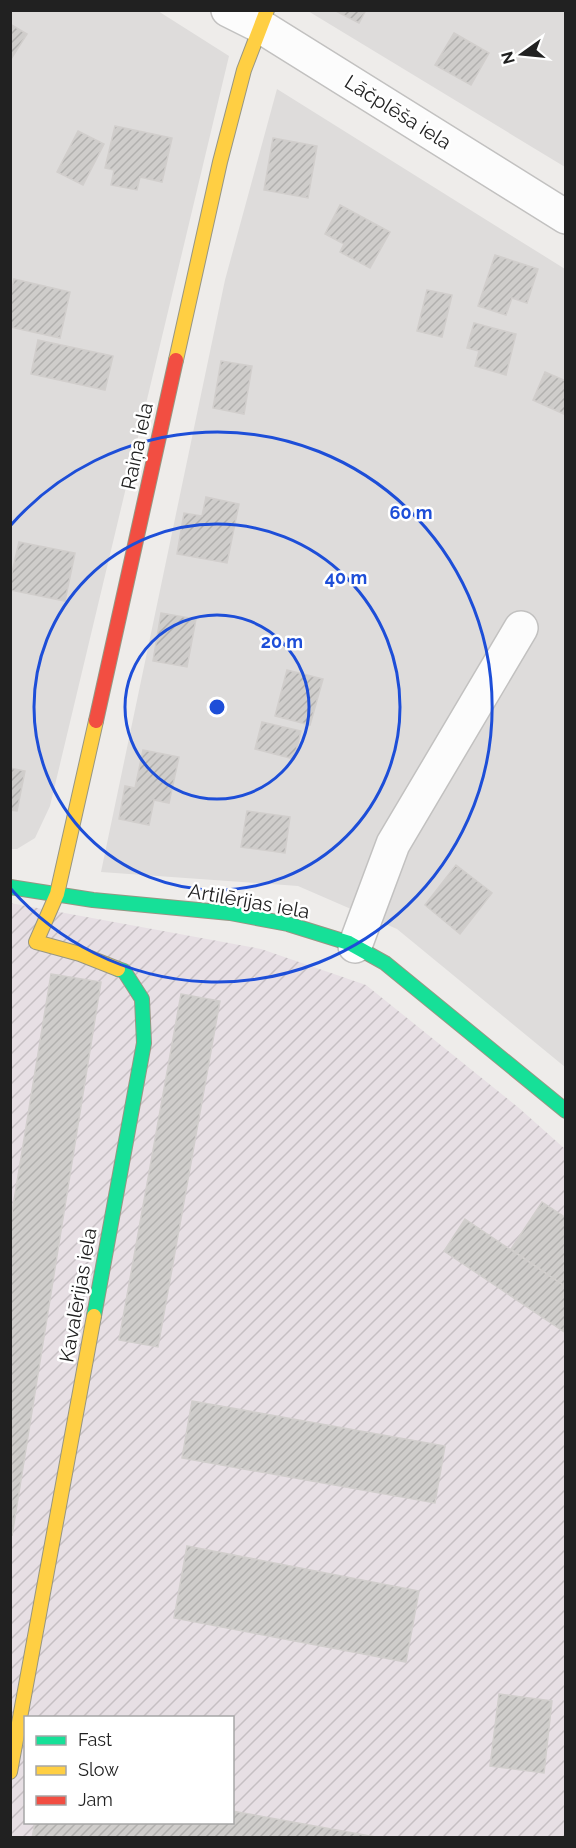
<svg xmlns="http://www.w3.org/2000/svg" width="576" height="1848" viewBox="0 0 576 1848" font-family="Raleway,sans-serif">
  <defs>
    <pattern id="industrial-furrows" width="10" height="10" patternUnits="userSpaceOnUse" patternTransform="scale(1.5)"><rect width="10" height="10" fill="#e7dfe4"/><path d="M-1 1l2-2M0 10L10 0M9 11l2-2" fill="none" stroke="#c6bfc3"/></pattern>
    <pattern id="building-hatch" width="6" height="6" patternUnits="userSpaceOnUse" patternTransform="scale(1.5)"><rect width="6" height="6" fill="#cfcdcb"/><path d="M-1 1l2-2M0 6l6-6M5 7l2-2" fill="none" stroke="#b1b0ae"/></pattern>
  </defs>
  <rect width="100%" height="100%" fill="#eeecea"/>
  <!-- residential -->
  <path fill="#dedcdb" d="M 10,11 L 158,11 L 229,56 L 50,806 L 35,838 L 17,849 L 11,849 Z
    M 308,11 L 565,11 L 565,167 Z
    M 277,89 L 565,269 L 565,1067 L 397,929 L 298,886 L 101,872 L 225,280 Z"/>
  <!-- industrial -->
  <path fill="url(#industrial-furrows)" fill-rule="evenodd" d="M 10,903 L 261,949 L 366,985 L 519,1108 L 565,1149 L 565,1837 L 11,1837 ZM 26,1718 L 232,1718 L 232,1822 L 26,1822 Z"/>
  <!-- building -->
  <path fill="url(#building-hatch)" stroke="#d1cecc" stroke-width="1.5" d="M 334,10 L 366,10 L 359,23 Z
    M 10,24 L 27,34 L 11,59 L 10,58 Z
    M 454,33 L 489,53 L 471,85 L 435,65 Z
    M 115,126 L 172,138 L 162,182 L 140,177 L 137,190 L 111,185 L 114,170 L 105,168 Z
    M 78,131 L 104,144 L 83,185 L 57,172 Z
    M 273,138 L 317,146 L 308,198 L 264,190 Z
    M 340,205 L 390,232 L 370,268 L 340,252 L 344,244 L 325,234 Z
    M 495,255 L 538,269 L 527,303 L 512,298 L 506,315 L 478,306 Z
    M 14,279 L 70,292 L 60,338 L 10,327 L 10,297 Z
    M 427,290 L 452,295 L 442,337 L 417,331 Z
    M 474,323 L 516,334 L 506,375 L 475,366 L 479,351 L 467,348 Z
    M 38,340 L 113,356 L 105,390 L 31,374 Z
    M 221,361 L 252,366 L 244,414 L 213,408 Z
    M 545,372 L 566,381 L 566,415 L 533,400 Z
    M 206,497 L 239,504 L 227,563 L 177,554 L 184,513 L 202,516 Z
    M 19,542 L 75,553 L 65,601 L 10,590 L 10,581 Z
    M 161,613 L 196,619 L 187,667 L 153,661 Z
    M 287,670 L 323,679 L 310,725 L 275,716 Z
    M 262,722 L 301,731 L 294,759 L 255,749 Z
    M 143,750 L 179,757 L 169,803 L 154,800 L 149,825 L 119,819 L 125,786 L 135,788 Z
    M 10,768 L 25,771 L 17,811 L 10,810 Z
    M 247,811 L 290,817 L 285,853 L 241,847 Z
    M 456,865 L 492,893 L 460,934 L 425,905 Z
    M 51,974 L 101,982 L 12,1536 L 10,1225 Z
    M 181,994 L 220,1001 L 158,1347 L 119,1340 Z
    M 542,1202 L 566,1218 L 566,1287 L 511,1249 Z
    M 465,1219 L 566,1287 L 566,1333 L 444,1251 Z
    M 192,1401 L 445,1446 L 435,1503 L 182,1458 Z
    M 187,1546 L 419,1591 L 406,1662 L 174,1618 Z
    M 499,1694 L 552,1701 L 544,1773 L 490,1766 Z
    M 232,1811 L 381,1838 L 32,1838 L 35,1822 L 232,1822 Z"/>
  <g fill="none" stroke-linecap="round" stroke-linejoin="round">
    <!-- street casing -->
    <g stroke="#c2c1c0" stroke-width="36">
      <path id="street" d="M 228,10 L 260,26 L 566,217
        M 355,946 L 393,844 L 521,628"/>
    </g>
    <!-- fast casing -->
    <g stroke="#979683" stroke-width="16">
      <path id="fast" d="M 10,887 L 93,900 L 230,913 L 288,924 L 349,943 L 385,963 L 566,1111
        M 94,1316 L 144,1043 L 142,999 L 124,971 L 118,969"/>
    </g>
    <!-- slow casing -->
    <g stroke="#979683" stroke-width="16">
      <path id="slow" d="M 176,360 L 220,162 L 244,70 L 267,10
        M 96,721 L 57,894 L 36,942 L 80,954 L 118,969
        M 10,1772 L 94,1316"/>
    </g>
    <!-- jam casing -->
    <g stroke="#979683" stroke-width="16">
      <path id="jam" d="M 96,721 L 176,360"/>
    </g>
    <!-- street -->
    <use href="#street" stroke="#fcfcfc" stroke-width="33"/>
    <!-- fast -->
    <use href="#fast" stroke="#16e098" stroke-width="14"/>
    <!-- slow -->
    <use href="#slow" stroke="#ffcf43" stroke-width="14"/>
    <!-- jam -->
    <use href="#jam" stroke="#f24e42" stroke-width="14"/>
  </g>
  <!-- distance rings -->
  <g fill="none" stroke="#1d4ed8" stroke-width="3">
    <circle cx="217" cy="707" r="92"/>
    <circle cx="217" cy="707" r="183"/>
    <path d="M11 525A275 275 0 1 1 11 889"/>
  </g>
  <g text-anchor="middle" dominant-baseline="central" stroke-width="5" stroke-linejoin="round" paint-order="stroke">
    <!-- street labels -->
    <g font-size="20" fill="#212121" stroke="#fff">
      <text transform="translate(398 112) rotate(32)">Lāčplēša iela</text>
      <text transform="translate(137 446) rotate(-78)">Raiņa iela</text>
      <text transform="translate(249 901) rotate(10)">Artilērijas iela</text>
      <text transform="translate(78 1295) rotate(-80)">Kavalērijas iela</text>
    </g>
  </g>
  <circle cx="217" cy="707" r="9" fill="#1d4ed8" stroke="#fff" stroke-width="3"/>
  <g font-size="18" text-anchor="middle" font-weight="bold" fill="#1d4ed8" stroke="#fff" stroke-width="5" stroke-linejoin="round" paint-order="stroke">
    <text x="411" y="519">60 m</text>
    <text x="346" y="584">40 m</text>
    <text x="282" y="648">20 m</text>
  </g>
  <!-- border -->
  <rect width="576" height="1848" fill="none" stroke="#212121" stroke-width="24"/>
  <!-- legend -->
  <rect x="24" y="1716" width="210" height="108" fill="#ffffff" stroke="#a6a6a6" stroke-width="1.5"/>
  <rect x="36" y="1736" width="30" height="9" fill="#16e098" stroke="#a6a6a6" stroke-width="1.5"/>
  <text x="78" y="1746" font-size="18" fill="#212121">Fast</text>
  <rect x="36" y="1766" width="30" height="9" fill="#ffcf43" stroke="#a6a6a6" stroke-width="1.5"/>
  <text x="78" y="1776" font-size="18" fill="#212121">Slow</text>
  <rect x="36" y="1796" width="30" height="9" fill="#f24e42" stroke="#a6a6a6" stroke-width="1.5"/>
  <text x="78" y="1806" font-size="18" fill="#212121">Jam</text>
  <!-- north arrow -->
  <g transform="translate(522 54) rotate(255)" stroke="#ffffff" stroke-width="4.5" paint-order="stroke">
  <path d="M0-4.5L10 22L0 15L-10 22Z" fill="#212121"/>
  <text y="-9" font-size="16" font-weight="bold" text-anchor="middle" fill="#212121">N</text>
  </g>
</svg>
